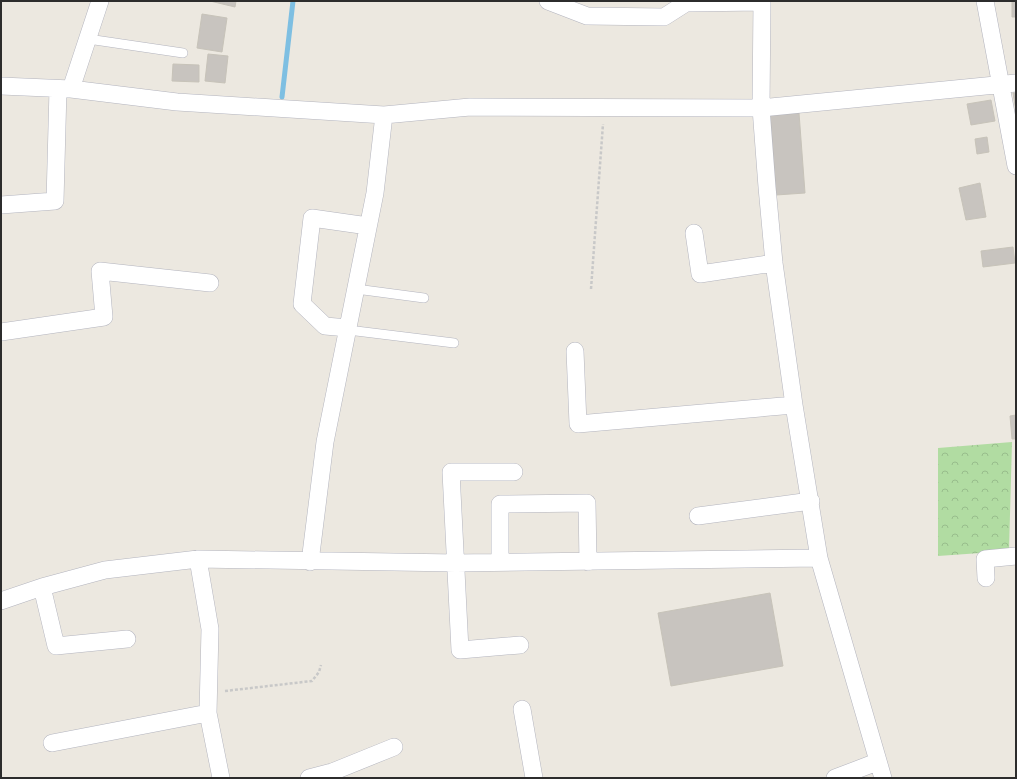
<svg xmlns="http://www.w3.org/2000/svg" width="1017" height="779" viewBox="0 0 1017 779" font-family="Mulish,sans-serif">
  <defs>
    <pattern id="forest-crowns" width="20" height="18" patternUnits="userSpaceOnUse"><rect width="20" height="18" fill="#b1dca2"/><path d="M2 6a3 3 0 1 1 6 0M12 15a3 3 0 1 1 6 0" fill="none" stroke="#98bd8c"/></pattern>
  </defs>
  <rect width="100%" height="100%" fill="#ece8e0"/>
  <!-- forest -->
  <path fill="url(#forest-crowns)" d="M 1012,442 L 1009,551 L 938,556 L 938,448 Z"/>
  <g fill="none" stroke-linecap="round" stroke-linejoin="round">
    <!-- stream -->
    <path stroke="#7ebfe2" stroke-width="5" d="M 282,97 L 293,1"/>
  </g>
  <!-- building -->
  <path fill="#c8c4bf" stroke="#c7c3b9" d="M 210,1 L 236,1 L 235,7 Z
    M 1012,1 L 1016,1 L 1016,17 L 1012,17 Z
    M 202,14 L 227,18 L 222,52 L 197,48 Z
    M 208,54 L 228,56 L 225,83 L 205,81 Z
    M 173,64 L 199,65 L 199,82 L 172,81 Z
    M 1013,93 L 1016,93 L 1016,111 Z
    M 991,100 L 995,121 L 971,125 L 967,104 Z
    M 799,113 L 805,193 L 776,195 L 770,115 Z
    M 987,137 L 989,152 L 977,154 L 975,139 Z
    M 980,183 L 986,217 L 966,220 L 959,188 Z
    M 1013,247 L 1015,263 L 983,267 L 981,251 Z
    M 1016,415 L 1016,439 L 1012,439 L 1010,416 Z
    M 770,593 L 783,666 L 671,686 L 658,613 Z"/>
  <g fill="none" stroke-linecap="round" stroke-linejoin="round">
    <!-- service casing -->
    <g stroke="#b3b4be" stroke-width="10">
      <path id="service" d="M 88,39 L 183,53
        M 356,289 L 424,298
        M 348,330 L 454,343"/>
    </g>
    <!-- minor casing -->
    <g stroke="#b3b4be" stroke-width="18">
      <path id="minor" d="M 548,1 L 587,16 L 664,17 L 686,3 L 762,2
        M 762,1 L 761,108 L 767,187 L 774,263 L 794,405 L 819,558 L 883,778
        M 985,1 L 1016,166
        M 1,86 L 71,89 L 177,102 L 384,115 L 470,107 L 761,108 L 1016,83
        M 71,89 L 100,1
        M 1,205 L 55,201 L 58,89
        M 694,233 L 700,274 L 774,263
        M 348,328 L 325,326 L 302,304 L 312,218 L 368,226
        M 1,332 L 104,317 L 100,271 L 210,283
        M 575,351 L 578,424 L 794,405
        M 514,472 L 451,472 L 460,650 L 520,645
        M 698,516 L 811,501
        M 198,559 L 210,629 L 208,713 L 221,778
        M 310,562 L 325,442 L 375,193 L 384,115
        M 500,562 L 500,504 L 587,503 L 588,562
        M 986,578 L 985,559 L 1016,556
        M 42,587 L 56,646 L 127,639
        M 1,601 L 42,587 L 105,570 L 198,559 L 456,563 L 819,558
        M 522,709 L 534,778
        M 52,743 L 208,713
        M 309,778 L 332,772 L 394,747
        M 835,778 L 877,762"/>
    </g>
    <!-- path -->
    <path stroke="#c8c8c8" stroke-width="2.5" stroke-dasharray="3 2" stroke-linecap="butt" d="M 591,289 L 603,124
      M 225,691 L 312,681 L 319,672 L 321,665"/>
    <!-- service -->
    <use href="#service" stroke="#fff" stroke-width="9"/>
    <!-- minor -->
    <use href="#minor" stroke="#fff" stroke-width="17"/>
  </g>
  <!-- border -->
  <rect width="1017" height="779" fill="none" stroke="#2c2c2c" stroke-width="4"/>
</svg>
